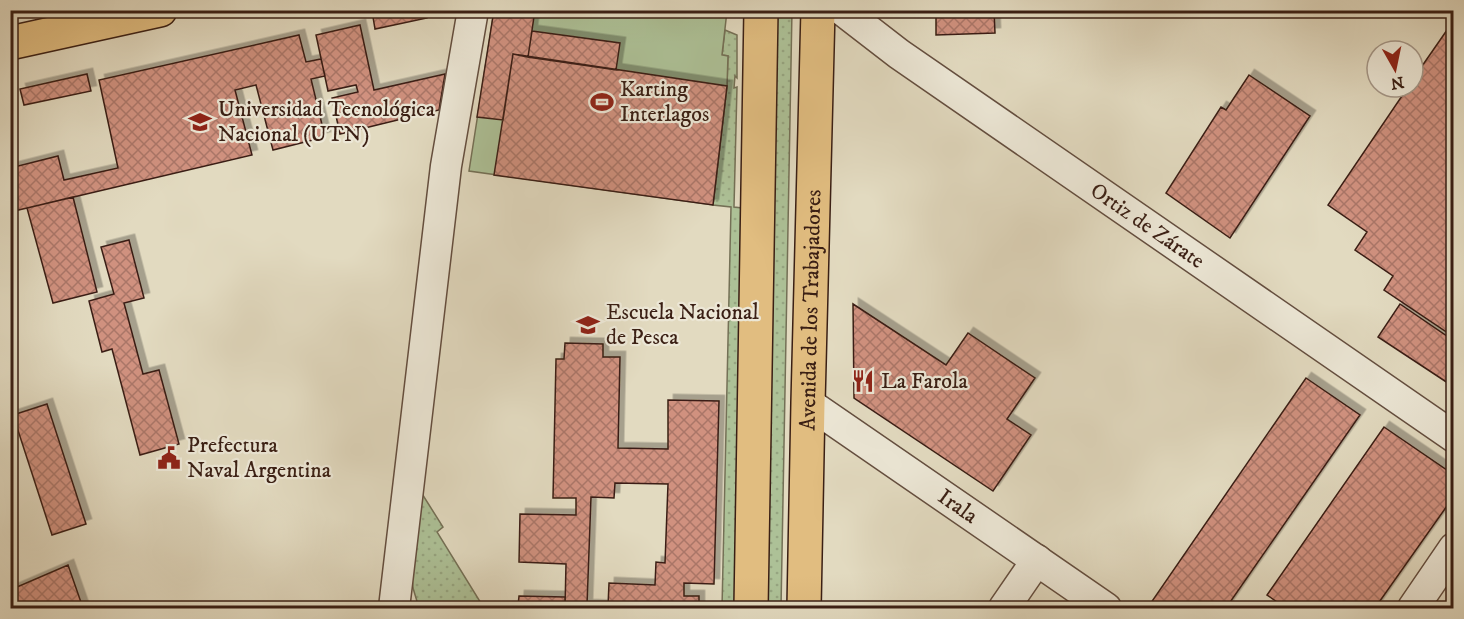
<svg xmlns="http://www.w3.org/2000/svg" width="1464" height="619" viewBox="0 0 1464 619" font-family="'IM FELL DW Pica',serif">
  <defs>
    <pattern id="grass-dots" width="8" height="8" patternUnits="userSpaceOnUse" patternTransform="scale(1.5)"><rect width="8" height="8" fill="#adc197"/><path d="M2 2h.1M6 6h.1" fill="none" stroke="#96a581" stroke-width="1.8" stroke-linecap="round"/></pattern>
    <pattern id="building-cross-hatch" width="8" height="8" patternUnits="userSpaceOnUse" patternTransform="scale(1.5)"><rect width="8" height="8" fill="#d0917f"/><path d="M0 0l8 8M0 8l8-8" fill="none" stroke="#aa7667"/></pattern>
    <filter id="shadow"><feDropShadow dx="5.5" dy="-5.5" stdDeviation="0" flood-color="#0004"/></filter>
  </defs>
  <rect width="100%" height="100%" fill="#e2dac0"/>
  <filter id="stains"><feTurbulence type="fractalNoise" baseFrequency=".00333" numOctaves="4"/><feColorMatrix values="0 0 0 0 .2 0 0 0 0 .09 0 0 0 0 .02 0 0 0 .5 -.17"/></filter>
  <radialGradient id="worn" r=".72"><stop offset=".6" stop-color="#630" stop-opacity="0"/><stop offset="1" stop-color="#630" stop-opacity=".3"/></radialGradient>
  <!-- grass -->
  <path fill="url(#grass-dots)" stroke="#747056" stroke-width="1.5" d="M 792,10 L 781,608 L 766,608 L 777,11 Z
    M 725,30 L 737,35 L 737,78 L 735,76 L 734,88 L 737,87 L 734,207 L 742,208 L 736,608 L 722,608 L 731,207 L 713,205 L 727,86 L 728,56 L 722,55 Z
    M 419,489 L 443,527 L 437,532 L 484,608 L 419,608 L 413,588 L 411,570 Z"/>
  <!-- garden -->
  <path fill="#adc197" stroke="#747056" stroke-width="1.5" d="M 494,11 L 727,11 L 722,55 L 728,56 L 727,86 L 713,205 L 469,171 Z"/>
  <!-- building -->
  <path fill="url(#building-cross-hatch)" stroke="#3a1f14" stroke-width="1.5" fill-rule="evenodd" filter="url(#shadow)" d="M 426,10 L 427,18 L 375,29 L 372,11 Z
    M 494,10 L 535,10 L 528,57 L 513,54 L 503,120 L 477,117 Z
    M 936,10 L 994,10 L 995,33 L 936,35 Z
    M 1454,20 L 1454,337 L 1384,290 L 1393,276 L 1355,250 L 1367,232 L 1328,205 L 1408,87 L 1413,87 L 1413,79 Z
    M 360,25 L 374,90 L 445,74 L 439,110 L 340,134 L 332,98 L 358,92 L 356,85 L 328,91 L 316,35 Z
    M 532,31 L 620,43 L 616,70 L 528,57 Z
    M 299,35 L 306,62 L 321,59 L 325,76 L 311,79 L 325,137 L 273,150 L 256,85 L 235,90 L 252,155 L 10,212 L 10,168 L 58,156 L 64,180 L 118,168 L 99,80 Z
    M 513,54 L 727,86 L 713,205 L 494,175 Z
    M 87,74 L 91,91 L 24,105 L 20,89 Z
    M 1249,75 L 1310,116 L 1230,238 L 1166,193 L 1221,107 L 1226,110 Z
    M 73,197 L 97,292 L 53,303 L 27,208 Z
    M 129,240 L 144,298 L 124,303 L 143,374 L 159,370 L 179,444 L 140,455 L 112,349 L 102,352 L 89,301 L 114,294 L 101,247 Z
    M 853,304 L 946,365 L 968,333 L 1035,378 L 1007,419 L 1031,435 L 993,491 L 854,398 Z
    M 1400,304 L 1454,341 L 1454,387 L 1378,337 Z
    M 565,343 L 603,344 L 603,357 L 620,357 L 618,448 L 668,449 L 668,400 L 719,401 L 714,584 L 684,583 L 684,596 L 699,596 L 699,608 L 565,608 L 566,564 L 519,562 L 520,514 L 576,515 L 576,498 L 553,498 L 556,359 L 564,359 ZM 615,483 L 668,484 L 665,563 L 656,562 L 655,585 L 609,583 L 608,606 L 587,605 L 591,497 L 614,498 Z
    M 1306,378 L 1360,415 L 1226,608 L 1151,608 L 1148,607 Z
    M 47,404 L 86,524 L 52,535 L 13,415 Z
    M 1384,427 L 1454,475 L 1454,496 L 1375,608 L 1286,608 L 1267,595 Z
    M 68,565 L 83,608 L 10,608 L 10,590 Z
    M 519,596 L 565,597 L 565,607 L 518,606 Z"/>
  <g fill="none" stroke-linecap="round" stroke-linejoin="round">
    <!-- minor casing -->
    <g stroke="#644e3f" stroke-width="33">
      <g id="minor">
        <path id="s1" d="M 842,10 L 899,54 L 1454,437"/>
        <path id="s2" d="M 808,403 L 1106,608"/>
        <path d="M 394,608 L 446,166 L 473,10"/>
        <path d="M 1004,608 L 1037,560"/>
        <path d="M 1413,608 L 1454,548"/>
      </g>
    </g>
    <!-- major casing -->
    <g stroke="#3a1f14" stroke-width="36">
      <g id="major">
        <path d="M 10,43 L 160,10"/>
        <path d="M 751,608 L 761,10"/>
        <path id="s3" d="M 804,608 L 808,403 L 818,10"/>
      </g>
    </g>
    <!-- minor -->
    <use href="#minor" stroke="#ece7d6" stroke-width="30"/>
    <!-- major -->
    <use href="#major" stroke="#e1bd80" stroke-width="33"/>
  </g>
  <!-- icons -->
  <defs>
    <g id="stadium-bare" transform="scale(1.8)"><path d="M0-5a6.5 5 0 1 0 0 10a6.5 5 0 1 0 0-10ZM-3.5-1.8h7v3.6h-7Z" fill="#8f2418" stroke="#ece7d6" stroke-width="2.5" paint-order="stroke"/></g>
    <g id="university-bare" transform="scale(1.8)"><path d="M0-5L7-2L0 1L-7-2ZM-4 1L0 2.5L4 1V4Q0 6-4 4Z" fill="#8f2418" stroke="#ece7d6" stroke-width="2.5" paint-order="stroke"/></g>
    <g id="school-bare" transform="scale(1.8)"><path d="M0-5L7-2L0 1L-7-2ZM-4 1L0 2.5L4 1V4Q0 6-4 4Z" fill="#8f2418" stroke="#ece7d6" stroke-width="2.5" paint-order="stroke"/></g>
    <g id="restaurant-bare" transform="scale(1.8)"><path d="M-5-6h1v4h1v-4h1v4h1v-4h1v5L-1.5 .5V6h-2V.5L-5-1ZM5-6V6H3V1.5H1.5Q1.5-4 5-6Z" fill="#8f2418" stroke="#ece7d6" stroke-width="2.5" paint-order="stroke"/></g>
    <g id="civic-bare" transform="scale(1.8)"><path d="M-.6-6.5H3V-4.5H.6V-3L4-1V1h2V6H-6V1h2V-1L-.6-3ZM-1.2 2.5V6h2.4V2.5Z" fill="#8f2418" stroke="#ece7d6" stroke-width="2.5" paint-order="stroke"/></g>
  </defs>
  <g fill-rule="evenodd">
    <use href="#stadium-bare" x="602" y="102"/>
    <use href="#university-bare" x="200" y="122"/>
    <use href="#school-bare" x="588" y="325"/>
    <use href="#restaurant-bare" x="863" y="381"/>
    <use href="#civic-bare" x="169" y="458"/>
  </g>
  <g text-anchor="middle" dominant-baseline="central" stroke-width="4.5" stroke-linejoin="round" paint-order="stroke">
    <!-- poi labels -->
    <g font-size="22" fill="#3a1f14" stroke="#ece7d6" text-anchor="start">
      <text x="620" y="89">Karting<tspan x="620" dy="25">Interlagos</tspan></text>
      <text x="218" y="109">Universidad Tecnológica<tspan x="218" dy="25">Nacional (UTN)</tspan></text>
      <text x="606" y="312">Escuela Nacional<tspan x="606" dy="25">de Pesca</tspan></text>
      <text x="881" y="381">La Farola</text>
      <text x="187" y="445">Prefectura<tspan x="187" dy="25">Naval Argentina</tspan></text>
    </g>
    <!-- street labels -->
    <g font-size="22" fill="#3a1f14" stroke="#ece7d6">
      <text stroke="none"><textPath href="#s1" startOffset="374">Ortiz de Zárate</textPath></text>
      <text stroke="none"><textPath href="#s3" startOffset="298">Avenida de los Trabajadores</textPath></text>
      <text stroke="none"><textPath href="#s2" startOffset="182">Irala</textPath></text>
    </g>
  </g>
  <!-- margin -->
  <rect width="1464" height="619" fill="none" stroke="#e2dac0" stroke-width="36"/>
  <rect x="12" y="12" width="1440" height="595" fill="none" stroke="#3a1f14" stroke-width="3"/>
  <rect x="18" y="18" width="1428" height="583" fill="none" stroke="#3a1f14" stroke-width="1.5"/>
  <!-- north arrow -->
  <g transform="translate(1395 69) rotate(171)"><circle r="28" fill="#ece7d6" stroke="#a59788" stroke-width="1.5"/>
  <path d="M0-4.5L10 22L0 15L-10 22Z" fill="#8f2418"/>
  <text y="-9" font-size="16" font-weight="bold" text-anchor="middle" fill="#3a1f14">N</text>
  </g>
  <rect width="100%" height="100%" filter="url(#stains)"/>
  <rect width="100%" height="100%" fill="url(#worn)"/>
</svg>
